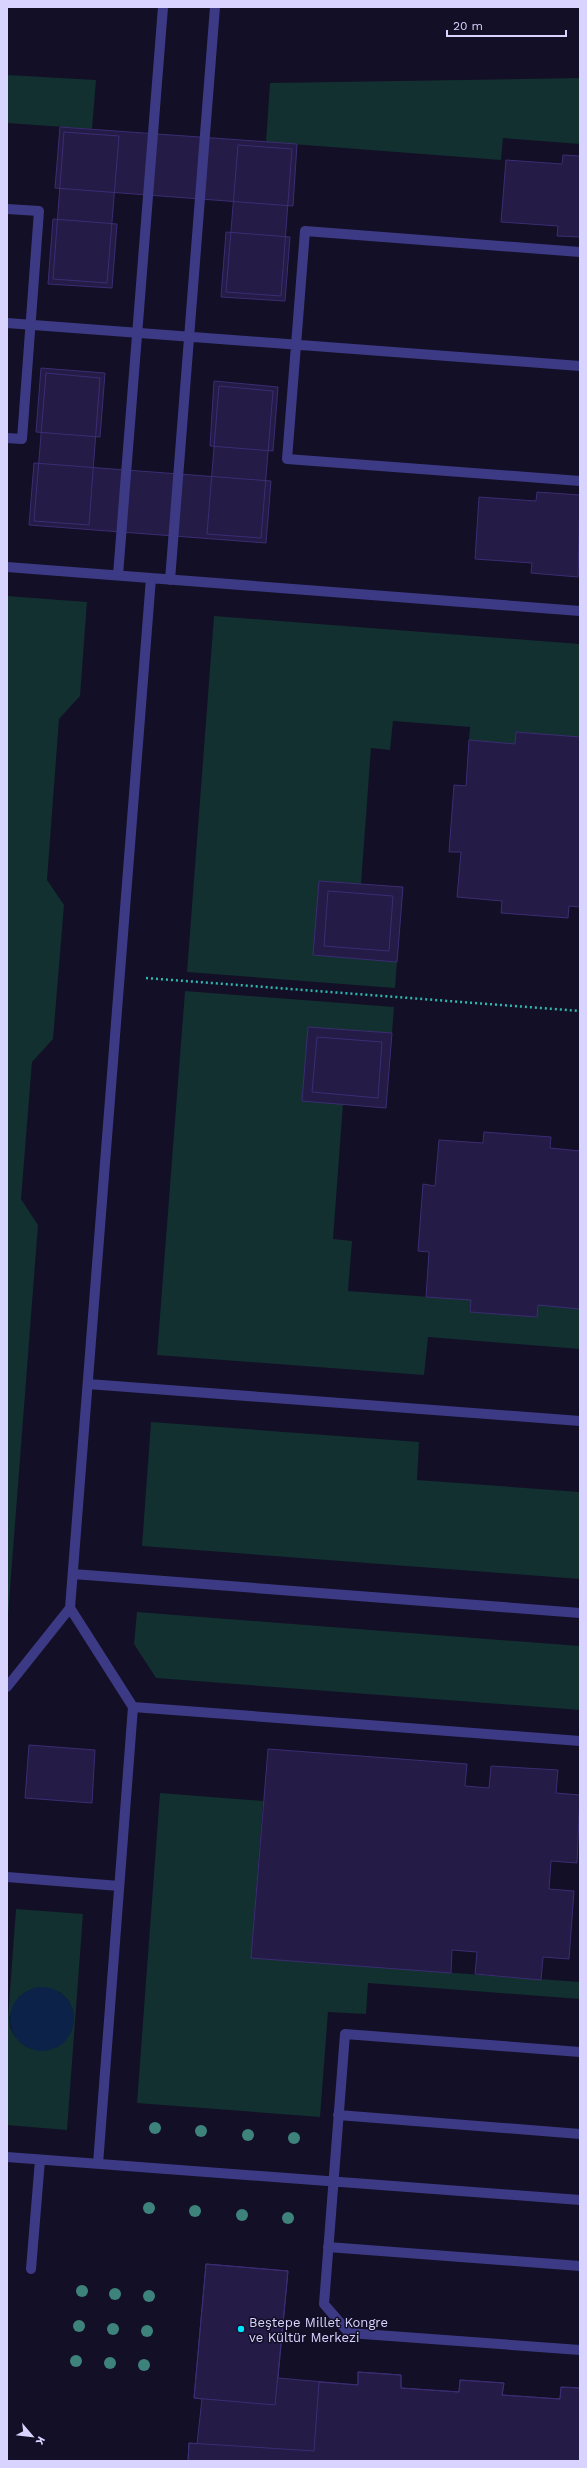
<svg xmlns="http://www.w3.org/2000/svg" width="587" height="2468" viewBox="0 0 587 2468" font-family="'Work Sans',sans-serif">
  <rect width="100%" height="100%" fill="#130f26"/>
  <!-- green -->
  <path fill="#12302f" fill-rule="evenodd" d="M 7,75 L 96,80 L 92,129 L 7,123 Z
    M 580,78 L 580,144 L 503,138 L 501,160 L 266,142 L 270,83 Z
    M 7,596 L 87,602 L 80,696 L 59,719 L 47,880 L 64,905 L 53,1039 L 32,1062 L 21,1199 L 38,1225 L 7,1628 Z
    M 214,616 L 580,644 L 580,737 L 516,732 L 515,744 L 469,740 L 470,727 L 393,721 L 390,750 L 371,748 L 361,884 L 319,881 L 313,955 L 397,962 L 395,988 L 187,972 Z
    M 185,991 L 394,1007 L 392,1033 L 308,1027 L 302,1101 L 343,1104 L 333,1239 L 352,1241 L 348,1291 L 471,1300 L 470,1312 L 537,1317 L 538,1305 L 580,1309 L 580,1349 L 428,1337 L 424,1375 L 157,1355 Z
    M 151,1422 L 419,1442 L 417,1480 L 580,1492 L 580,1579 L 142,1546 Z
    M 137,1612 L 580,1646 L 580,1710 L 156,1678 L 134,1644 Z
    M 160,1793 L 263,1801 L 251,1958 L 580,1982 L 580,1999 L 368,1983 L 366,2014 L 328,2012 L 320,2117 L 137,2103 Z
    M 16,1909 L 83,1914 L 67,2130 L 7,2125 L 7,2031 ZM 60,1992 L 68,2000 L 73,2010 L 15,2037 L 10,2027 L 9,2016 Z"/>
  <!-- water -->
  <path fill="#0c2248" d="M10 2019a32 32 0 1 1 64 0a32 32 0 1 1-64 0Z"/>
  <!-- building -->
  <path fill="#241b47" stroke="#3b2d73" d="M 60,127 L 297,144 L 293,206 L 55,188 Z
    M 64,132 L 119,136 L 107,283 L 53,279 Z
    M 238,145 L 292,149 L 281,296 L 226,292 Z
    M 563,155 L 580,156 L 580,237 L 557,236 L 558,226 L 501,222 L 506,160 L 562,164 Z
    M 53,219 L 117,224 L 112,288 L 48,284 Z
    M 226,232 L 290,237 L 285,301 L 221,297 Z
    M 41,368 L 105,373 L 100,437 L 36,432 Z
    M 46,373 L 100,378 L 89,525 L 34,521 Z
    M 214,381 L 278,387 L 273,451 L 210,446 Z
    M 219,386 L 273,391 L 261,538 L 207,534 Z
    M 34,463 L 271,481 L 266,543 L 29,525 Z
    M 537,492 L 580,495 L 578,577 L 531,573 L 532,563 L 475,559 L 479,497 L 536,501 Z
    M 516,732 L 580,737 L 580,907 L 569,906 L 568,918 L 501,913 L 502,901 L 457,897 L 461,852 L 449,852 L 454,785 L 466,786 L 469,740 L 515,744 Z
    M 319,881 L 403,887 L 397,962 L 313,955 Z
    M 328,891 L 393,896 L 389,951 L 324,946 Z
    M 308,1027 L 392,1033 L 386,1108 L 302,1101 Z
    M 317,1037 L 382,1042 L 378,1098 L 312,1092 Z
    M 484,1132 L 551,1137 L 550,1148 L 580,1151 L 580,1309 L 538,1305 L 537,1317 L 470,1312 L 471,1300 L 426,1297 L 429,1252 L 418,1251 L 423,1184 L 435,1186 L 439,1140 L 483,1143 Z
    M 29,1745 L 95,1750 L 92,1803 L 25,1798 Z
    M 268,1749 L 467,1764 L 465,1786 L 489,1788 L 491,1766 L 558,1770 L 556,1793 L 580,1795 L 577,1863 L 551,1861 L 549,1889 L 574,1891 L 569,1959 L 543,1957 L 541,1980 L 475,1974 L 477,1952 L 452,1950 L 451,1973 L 251,1958 Z
    M 206,2264 L 288,2271 L 278,2378 L 358,2385 L 358,2372 L 401,2375 L 401,2388 L 459,2392 L 460,2380 L 504,2383 L 502,2395 L 560,2399 L 561,2387 L 580,2388 L 580,2461 L 188,2461 L 189,2443 L 197,2444 L 202,2399 L 194,2398 Z
    M 206,2264 L 288,2271 L 275,2405 L 194,2398 Z
    M 358,2372 L 401,2375 L 401,2388 L 459,2392 L 460,2380 L 504,2383 L 502,2395 L 560,2399 L 561,2387 L 580,2388 L 580,2461 L 188,2461 L 189,2443 L 314,2451 L 319,2382 L 358,2385 Z"/>
  <g fill="none" stroke-linecap="round" stroke-linejoin="round">
    <!-- path -->
    <path stroke="#2fb8b0" stroke-width="2.5" stroke-dasharray="2 3" stroke-linecap="butt" d="M 146,978 L 580,1011"/>
    <!-- minor -->
    <path stroke="#3d3a85" stroke-width="10" d="M 7,209 L 39,211 L 22,439 L 7,438
      M 580,252 L 305,231 L 287,459 L 580,481
      M 7,323 L 580,366
      M 7,567 L 580,611
      M 118,575 L 163,7
      M 170,580 L 215,7
      M 88,1384 L 580,1421
      M 73,1574 L 580,1613
      M 70,1608 L 133,1707 L 98,2164
      M 7,1687 L 70,1608 L 151,578
      M 133,1707 L 580,1741
      M 7,1877 L 119,1886
      M 580,2052 L 345,2034 L 324,2304 L 349,2333 L 580,2350
      M 338,2115 L 580,2134
      M 7,2157 L 580,2200
      M 328,2247 L 580,2266
      M 31,2269 L 40,2160"/>
  </g>
  <!-- trees -->
  <g fill="#3d827b">
    <circle cx="155" cy="2128" r="6"/>
    <circle cx="201" cy="2131" r="6"/>
    <circle cx="248" cy="2135" r="6"/>
    <circle cx="294" cy="2138" r="6"/>
    <circle cx="149" cy="2208" r="6"/>
    <circle cx="195" cy="2211" r="6"/>
    <circle cx="242" cy="2215" r="6"/>
    <circle cx="288" cy="2218" r="6"/>
    <circle cx="82" cy="2291" r="6"/>
    <circle cx="115" cy="2294" r="6"/>
    <circle cx="149" cy="2296" r="6"/>
    <circle cx="79" cy="2326" r="6"/>
    <circle cx="113" cy="2329" r="6"/>
    <circle cx="147" cy="2331" r="6"/>
    <circle cx="76" cy="2361" r="6"/>
    <circle cx="110" cy="2363" r="6"/>
    <circle cx="144" cy="2365" r="6"/>
  </g>
  <!-- markers -->
  <circle fill="#00e5ff" stroke="#130f26" stroke-width="1.5" cx="241" cy="2329" r="4"/>
  <g text-anchor="middle" dominant-baseline="central" stroke-width="3" stroke-linejoin="round" paint-order="stroke">
    <!-- poi labels -->
    <g font-size="13" fill="#d9d4ff" stroke="#130f26" text-anchor="start">
      <text x="249" y="2322">Beştepe Millet Kongre<tspan x="249" dy="15">ve Kültür Merkezi</tspan></text>
    </g>
  </g>
  <!-- border -->
  <rect width="587" height="2468" fill="none" stroke="#d9d4ff" stroke-width="16"/>
  <!-- north arrow -->
  <g transform="translate(32 2436) rotate(118)" stroke="#130f26" stroke-width="3" paint-order="stroke">
  <path d="M0-3L7 15L0 10L-7 15Z" fill="#d9d4ff"/>
  <text y="-6" font-size="11" font-weight="bold" text-anchor="middle" fill="#d9d4ff">K</text>
  </g>
  <!-- scale -->
  <path d="M447 30v6h119v-6" fill="none" stroke="#d9d4ff" stroke-width="2"/>
  <text x="453" y="30" font-size="12" fill="#d9d4ff" stroke="#130f26" stroke-width="3" paint-order="stroke">20 m</text>
</svg>
